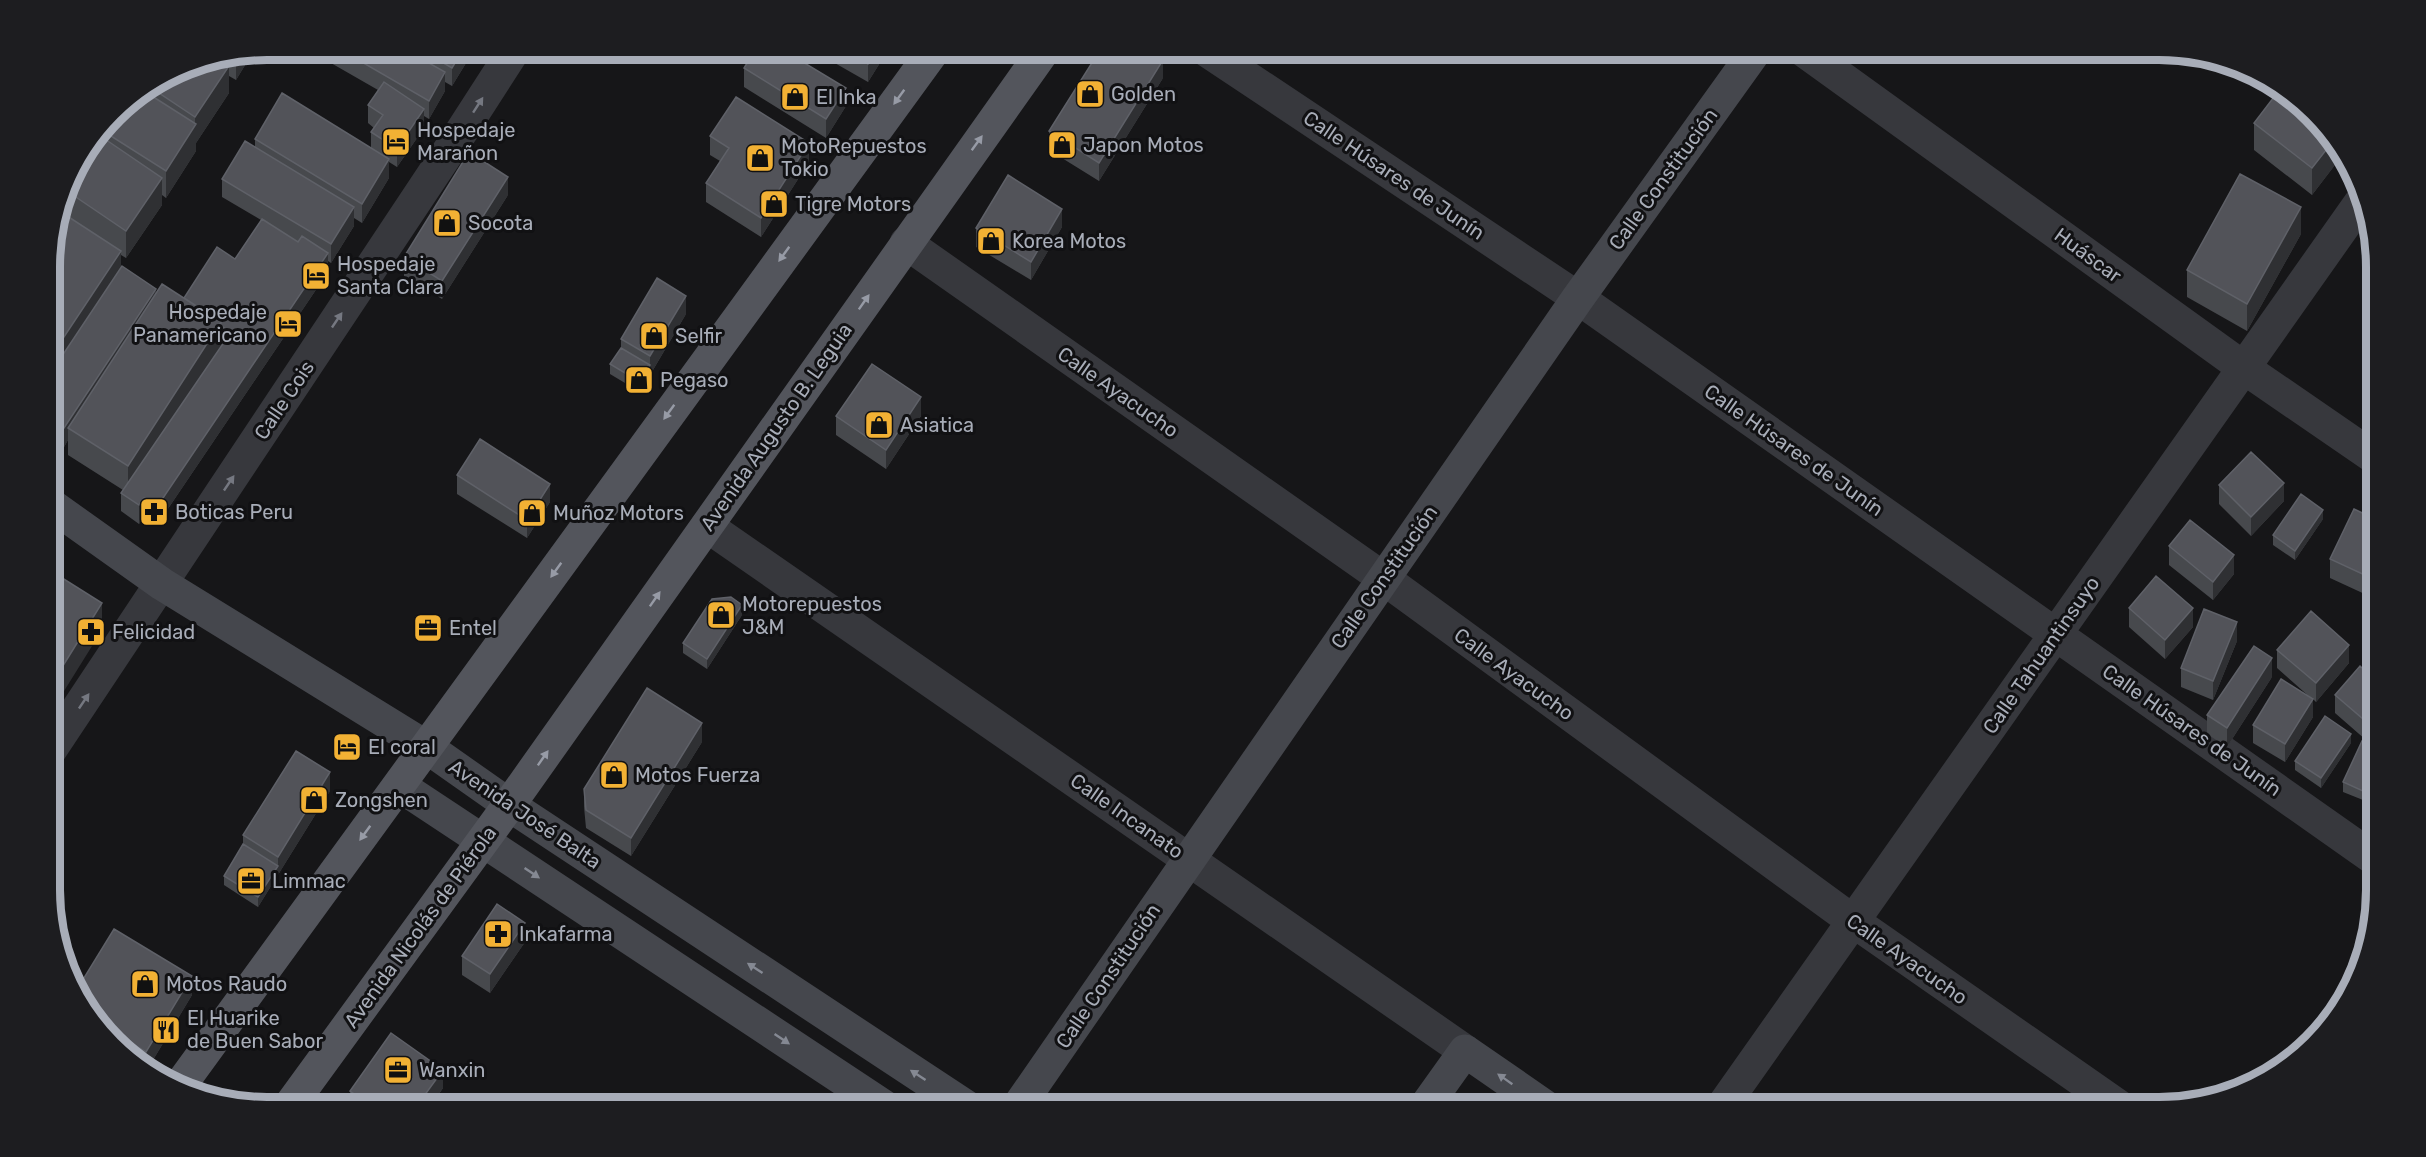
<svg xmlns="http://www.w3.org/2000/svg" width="2426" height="1157" viewBox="0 0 2426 1157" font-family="Rubik,sans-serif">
  <rect width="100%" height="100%" fill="#161618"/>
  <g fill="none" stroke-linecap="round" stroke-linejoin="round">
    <!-- street -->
    <path stroke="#37383d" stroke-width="33" d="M 1206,50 L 1578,298 L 2376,860
      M 1803,50 L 2244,368 L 2375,458
      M 906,243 L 1383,578 L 1853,921 L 2120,1107
      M 707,526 L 1465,1051
      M 51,749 L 456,140 L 514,50
      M 1722,1107 L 2360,203"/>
    <!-- secondary -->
    <path stroke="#45474d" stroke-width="33" d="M 51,505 L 162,584 L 428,748 L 509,805 L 967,1107
      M 400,786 L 885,1107
      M 1018,1107 L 1578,298 L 1756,50
      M 1425,1107 L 1465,1051 L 1546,1107"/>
    <!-- primary -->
    <path stroke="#53555c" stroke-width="33" d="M 179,1087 L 934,50
      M 289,1107 L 509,805 L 1044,50"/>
  </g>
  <!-- wall -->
  <path fill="#47494d" d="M 324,50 L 474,50 L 452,86 L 445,82 L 445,91 L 429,119 L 424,116 L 424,128 L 397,167 L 389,162 L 389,178 L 362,223 L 354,218 L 354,226 L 331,263 L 328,261 L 328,272 L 157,525 L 144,516 L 139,524 L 121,511 L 121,493 L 123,490 L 68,455 L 68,440 L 64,447 L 50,438 L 50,253 L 72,171 L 123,104 L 184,66 L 253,52 L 236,80 L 229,76 L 229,93 L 196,143 L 196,151 L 166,198 L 162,195 L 162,205 L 126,258 L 121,255 L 121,268 L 156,293 L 184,298 L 235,259 L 261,220 L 222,197 L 222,179 L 255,147 L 255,139 L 371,148 L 371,132 L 374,128 L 368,123 L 368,105 L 378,90 L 324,59 Z
    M 812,50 L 888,50 L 868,82 Z
    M 744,68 L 846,106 L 826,138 L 744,87 Z
    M 1163,78 L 1099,181 L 1049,150 L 1049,131 Z
    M 2254,123 L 2332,135 L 2341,157 L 2312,195 L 2254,150 Z
    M 710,136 L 809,162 L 761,237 L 706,202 L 706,183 L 720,161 L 710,155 Z
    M 508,195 L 442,299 L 404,276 L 404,257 Z
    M 1062,227 L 1031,280 L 976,247 L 976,228 Z
    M 2301,234 L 2247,331 L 2187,297 L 2187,270 Z
    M 686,314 L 640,392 L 610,374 L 610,364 L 621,348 L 621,339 Z
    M 836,416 L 921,416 L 886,469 L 836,435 Z
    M 457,475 L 550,502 L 527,538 L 457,494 Z
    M 2219,485 L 2284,501 L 2251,536 L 2219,504 Z
    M 2323,519 L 2295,560 L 2273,545 L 2273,535 Z
    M 2375,519 L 2376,582 L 2369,596 L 2330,578 L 2330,559 Z
    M 2169,546 L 2234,574 L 2213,600 L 2169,565 Z
    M 2376,596 L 2376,620 L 2373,619 L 2373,600 Z
    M 2129,608 L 2193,627 L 2165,659 L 2129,627 Z
    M 742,615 L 707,669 L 683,653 L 683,643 Z
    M 2237,641 L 2213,700 L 2181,687 L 2181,668 Z
    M 2277,650 L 2349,663 L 2316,702 L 2313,699 L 2313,717 L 2285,762 L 2253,743 L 2253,725 L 2312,699 L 2277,668 Z
    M 2272,677 L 2227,747 L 2207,734 L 2207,715 Z
    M 2376,681 L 2376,772 L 2363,800 L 2343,792 L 2343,782 L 2374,747 L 2335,713 L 2335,695 Z
    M 702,742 L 631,856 L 586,828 L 584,807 L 584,789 Z
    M 2351,743 L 2321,788 L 2295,770 L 2295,761 Z
    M 330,791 L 258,907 L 224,885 L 224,876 L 243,844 L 243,835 Z
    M 525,942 L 490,993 L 462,975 L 462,956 Z
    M 79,986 L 192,995 L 150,1065 L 94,1022 Z
    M 443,1088 L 430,1107 L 350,1107 L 350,1091 Z"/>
  <!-- shaded-wall -->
  <path fill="#2f3033" d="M 463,50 L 474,50 L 452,86 L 452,68 Z
    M 877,50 L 888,50 L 868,82 L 868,64 Z
    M 253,52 L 236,80 L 236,56 Z
    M 1163,60 L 1163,78 L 1099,181 L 1099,163 Z
    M 229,66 L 229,93 L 196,143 L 196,151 L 166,198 L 166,171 L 195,125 L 195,117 Z
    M 445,72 L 445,91 L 429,119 L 429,101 Z
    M 846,88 L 846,106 L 826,138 L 826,119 Z
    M 424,109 L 424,128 L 397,167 L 397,149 Z
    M 2334,140 L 2341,157 L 2312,195 L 2312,168 Z
    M 809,143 L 809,162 L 761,237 L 761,218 Z
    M 389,159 L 389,178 L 362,223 L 362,204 Z
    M 508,177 L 508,195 L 442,299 L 442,281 Z
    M 162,178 L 162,205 L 126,258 L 126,231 Z
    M 354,207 L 354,226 L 331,263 L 331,244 Z
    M 2301,207 L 2301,234 L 2247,331 L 2247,304 Z
    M 1062,209 L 1062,227 L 1031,280 L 1031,262 Z
    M 121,251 L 121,278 L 50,385 L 50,358 Z
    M 328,253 L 328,272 L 157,525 L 157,507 Z
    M 156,289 L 156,308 L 68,428 L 68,440 L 64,447 L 64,428 Z
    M 686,296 L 686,314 L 650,375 L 650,356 Z
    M 221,322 L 221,349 L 128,493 L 128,466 Z
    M 650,365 L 650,375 L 640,392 L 640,382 Z
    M 921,397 L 921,416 L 886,469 L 886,450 Z
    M 2284,483 L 2284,501 L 2251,536 L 2251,517 Z
    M 550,484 L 550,502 L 527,538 L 527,520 Z
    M 144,498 L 144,516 L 139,524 L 139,505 Z
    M 2323,510 L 2323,519 L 2295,560 L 2295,551 Z
    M 2234,555 L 2234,574 L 2213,600 L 2213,582 Z
    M 2376,564 L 2376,582 L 2369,596 L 2369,577 Z
    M 102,603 L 102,630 L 51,712 L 51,685 Z
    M 742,605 L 742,615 L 707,669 L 707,659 Z
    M 2193,608 L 2193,627 L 2165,659 L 2165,640 Z
    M 2237,622 L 2237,641 L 2213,700 L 2213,681 Z
    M 2349,645 L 2349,663 L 2316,702 L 2316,683 Z
    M 2272,658 L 2272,677 L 2227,747 L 2227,728 Z
    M 2313,699 L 2313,717 L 2285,762 L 2285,744 Z
    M 702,723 L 702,742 L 631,856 L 631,838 Z
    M 2351,734 L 2351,743 L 2321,788 L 2321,778 Z
    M 2376,763 L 2376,772 L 2363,800 L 2363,791 Z
    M 330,772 L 330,791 L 258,907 L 258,897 L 278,866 L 278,857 Z
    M 525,923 L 525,942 L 490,993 L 490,974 Z
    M 192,976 L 192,995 L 150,1065 L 146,1062 L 146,1052 Z
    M 443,1070 L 443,1088 L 430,1107 L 416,1107 Z"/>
  <!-- building -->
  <path fill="#525359" stroke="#5f6168" stroke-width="1.5" d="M 341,50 L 406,50 L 445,72 L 429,101 Z
    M 421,50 L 463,50 L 452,68 Z
    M 755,50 L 783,50 L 846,88 L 826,119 L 744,68 Z
    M 844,50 L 877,50 L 868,64 Z
    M 1100,50 L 1147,50 L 1163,60 L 1099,163 L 1049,131 Z
    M 219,59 L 229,66 L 195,117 L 150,87 L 184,66 Z
    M 384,82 L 424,109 L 397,149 L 371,132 L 383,115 L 368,105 Z
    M 144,91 L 196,124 L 166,171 L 103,131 L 123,104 Z
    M 282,93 L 389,159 L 362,204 L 255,139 Z
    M 2277,93 L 2332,135 L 2334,140 L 2312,168 L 2254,123 Z
    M 736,97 L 809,143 L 761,218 L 706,183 L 729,148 L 710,136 Z
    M 99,135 L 162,178 L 126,231 L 67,191 L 72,171 Z
    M 245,141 L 354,207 L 331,244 L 222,179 Z
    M 469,152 L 508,177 L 442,281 L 404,257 Z
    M 2240,174 L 2301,207 L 2247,304 L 2187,270 Z
    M 1008,175 L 1062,209 L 1031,262 L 976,228 Z
    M 61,212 L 121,251 L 50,358 L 50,253 Z
    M 262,219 L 298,242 L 302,236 L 328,253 L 157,507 L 144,498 L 139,505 L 121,493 L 231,332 L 221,326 L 221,322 L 184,298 L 217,247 L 235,259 Z
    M 122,266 L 156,289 L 64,428 L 50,419 L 50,374 Z
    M 657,278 L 686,296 L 650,356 L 621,339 Z
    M 162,284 L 221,322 L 128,466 L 68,428 Z
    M 621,348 L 650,365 L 640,382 L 610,364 Z
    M 872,364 L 921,397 L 886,450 L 836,416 Z
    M 480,439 L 550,484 L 527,520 L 457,475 Z
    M 2251,452 L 2284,483 L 2251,517 L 2219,485 Z
    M 2301,494 L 2323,510 L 2295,551 L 2273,535 Z
    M 2354,509 L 2375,519 L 2376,564 L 2369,577 L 2330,559 Z
    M 2190,520 L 2234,555 L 2213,582 L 2169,546 Z
    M 51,571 L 102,603 L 51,685 Z
    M 2156,576 L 2193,608 L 2165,640 L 2129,608 Z
    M 731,597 L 742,605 L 707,659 L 683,643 L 712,599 Z
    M 2204,609 L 2237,622 L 2213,681 L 2181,668 Z
    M 2311,611 L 2349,645 L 2316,683 L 2277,650 Z
    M 2254,646 L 2272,658 L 2227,728 L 2207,715 Z
    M 2360,666 L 2376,681 L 2376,730 L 2335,695 Z
    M 2281,679 L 2313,699 L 2285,744 L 2253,725 Z
    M 647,688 L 702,723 L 631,838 L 586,810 L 584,789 Z
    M 2325,716 L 2351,734 L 2321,778 L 2295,761 Z
    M 2362,741 L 2376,748 L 2376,763 L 2363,791 L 2343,782 Z
    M 296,751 L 330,772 L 278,857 L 243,835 Z
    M 243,844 L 278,866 L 258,897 L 224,876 Z
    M 497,904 L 525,923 L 490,974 L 462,956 Z
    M 114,929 L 192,976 L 146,1052 L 94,1020 L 79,986 Z
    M 391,1033 L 443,1070 L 416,1107 L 373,1107 L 350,1091 Z"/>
  <!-- one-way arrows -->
  <defs><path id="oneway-solid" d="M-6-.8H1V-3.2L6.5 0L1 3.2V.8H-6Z" transform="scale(1.5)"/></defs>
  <g fill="#979ba6">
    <use href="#oneway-solid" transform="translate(899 97) rotate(126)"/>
    <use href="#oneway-solid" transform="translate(977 143) rotate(-54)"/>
    <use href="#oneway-solid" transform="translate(784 254) rotate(126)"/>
    <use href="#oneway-solid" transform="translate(864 302) rotate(-55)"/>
    <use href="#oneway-solid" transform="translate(669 412) rotate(126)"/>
    <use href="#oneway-solid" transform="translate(556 570) rotate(126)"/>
    <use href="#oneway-solid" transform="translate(655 599) rotate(-55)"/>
    <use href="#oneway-solid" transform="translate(543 758) rotate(-55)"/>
    <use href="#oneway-solid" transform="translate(365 833) rotate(126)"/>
  </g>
  <g fill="#757881">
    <use href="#oneway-solid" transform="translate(478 105) rotate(-57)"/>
    <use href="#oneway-solid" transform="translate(337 320) rotate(-56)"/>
    <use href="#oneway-solid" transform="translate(229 483) rotate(-56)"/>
    <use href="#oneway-solid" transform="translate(84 701) rotate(-56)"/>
  </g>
  <g fill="#858993">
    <use href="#oneway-solid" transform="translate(532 873) rotate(34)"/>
    <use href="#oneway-solid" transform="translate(755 968) rotate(-147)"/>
    <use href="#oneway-solid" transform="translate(782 1039) rotate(34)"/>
    <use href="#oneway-solid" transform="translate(918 1075) rotate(-147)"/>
    <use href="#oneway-solid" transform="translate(1505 1079) rotate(-145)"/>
  </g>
  <!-- icons -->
  <defs>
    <g id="shop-square" transform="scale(1.5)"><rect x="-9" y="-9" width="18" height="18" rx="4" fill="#f2b134" stroke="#111113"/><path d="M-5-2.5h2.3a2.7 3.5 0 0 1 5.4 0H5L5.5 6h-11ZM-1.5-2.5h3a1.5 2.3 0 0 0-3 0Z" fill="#111"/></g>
    <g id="hotel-square" transform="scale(1.5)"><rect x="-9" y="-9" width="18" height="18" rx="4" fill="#f2b134" stroke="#111113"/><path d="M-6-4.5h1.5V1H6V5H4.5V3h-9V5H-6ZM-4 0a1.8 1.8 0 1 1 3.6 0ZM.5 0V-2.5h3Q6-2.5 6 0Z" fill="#111"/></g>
    <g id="pharmacy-square" transform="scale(1.5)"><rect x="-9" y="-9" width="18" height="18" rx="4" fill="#f2b134" stroke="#111113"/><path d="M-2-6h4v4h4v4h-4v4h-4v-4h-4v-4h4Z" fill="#111"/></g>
    <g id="office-square" transform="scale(1.5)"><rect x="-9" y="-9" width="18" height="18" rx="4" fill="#f2b134" stroke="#111113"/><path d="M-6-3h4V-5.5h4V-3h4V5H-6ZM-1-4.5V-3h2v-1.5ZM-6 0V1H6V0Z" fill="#111"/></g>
    <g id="restaurant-square" transform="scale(1.5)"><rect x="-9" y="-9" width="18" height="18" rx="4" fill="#f2b134" stroke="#111113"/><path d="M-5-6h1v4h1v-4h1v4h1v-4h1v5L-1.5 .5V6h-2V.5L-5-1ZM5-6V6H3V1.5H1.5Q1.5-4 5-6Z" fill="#111"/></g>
  </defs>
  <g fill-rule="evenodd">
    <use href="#shop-square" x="1090" y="94"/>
    <use href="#shop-square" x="795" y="97"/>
    <use href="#hotel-square" x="396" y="142"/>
    <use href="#shop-square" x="1062" y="145"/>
    <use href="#shop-square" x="760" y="158"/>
    <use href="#shop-square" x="774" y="204"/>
    <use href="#shop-square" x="447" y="223"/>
    <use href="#shop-square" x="991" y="241"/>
    <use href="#hotel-square" x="316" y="276"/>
    <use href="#hotel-square" x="288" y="324"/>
    <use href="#shop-square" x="654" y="336"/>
    <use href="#shop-square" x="639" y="380"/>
    <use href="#shop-square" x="879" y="425"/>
    <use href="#pharmacy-square" x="154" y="512"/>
    <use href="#shop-square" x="532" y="513"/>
    <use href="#shop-square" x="721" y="615"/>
    <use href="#office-square" x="428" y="628"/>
    <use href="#pharmacy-square" x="91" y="632"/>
    <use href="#hotel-square" x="347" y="747"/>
    <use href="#shop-square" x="614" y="775"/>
    <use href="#shop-square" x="314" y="800"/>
    <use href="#office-square" x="251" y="881"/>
    <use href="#pharmacy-square" x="498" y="934"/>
    <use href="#shop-square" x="145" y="984"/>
    <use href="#restaurant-square" x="166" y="1030"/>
    <use href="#office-square" x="398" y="1070"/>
  </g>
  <g text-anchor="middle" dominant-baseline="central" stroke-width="6" stroke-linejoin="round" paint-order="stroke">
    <!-- poi labels -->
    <g font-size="20" fill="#a8adb8" stroke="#111113" text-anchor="start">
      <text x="1111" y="94">Golden</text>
      <text x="816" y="97">El Inka</text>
      <text x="417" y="130">Hospedaje<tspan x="417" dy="23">Marañon</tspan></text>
      <text x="1083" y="145">Japon Motos</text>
      <text x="781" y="146">MotoRepuestos<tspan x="781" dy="23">Tokio</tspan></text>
      <text x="795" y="204">Tigre Motors</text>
      <text x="468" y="223">Socota</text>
      <text x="1012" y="241">Korea Motos</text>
      <text x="337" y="264">Hospedaje<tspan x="337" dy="23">Santa Clara</tspan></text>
      <text x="267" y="312" text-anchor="end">Hospedaje<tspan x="267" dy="23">Panamericano</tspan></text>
      <text x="675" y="336">Selfir</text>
      <text x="660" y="380">Pegaso</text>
      <text x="900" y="425">Asiatica</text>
      <text x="175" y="512">Boticas Peru</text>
      <text x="553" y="513">Muñoz Motors</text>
      <text x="742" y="604">Motorepuestos<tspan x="742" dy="23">J&amp;M</tspan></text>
      <text x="449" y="628">Entel</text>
      <text x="112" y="632">Felicidad</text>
      <text x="368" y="747">El coral</text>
      <text x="635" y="775">Motos Fuerza</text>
      <text x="335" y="800">Zongshen</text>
      <text x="272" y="881">Limmac</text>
      <text x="519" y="934">Inkafarma</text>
      <text x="166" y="984">Motos Raudo</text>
      <text x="187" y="1018">El Huarike<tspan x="187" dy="23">de Buen Sabor</tspan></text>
      <text x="419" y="1070">Wanxin</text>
    </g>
    <!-- street labels -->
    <g font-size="20" fill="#a8adb8" stroke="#111113">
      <text transform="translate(1394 175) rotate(34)">Calle Húsares de Junín</text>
      <text transform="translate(1663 179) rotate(-54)">Calle Constitución</text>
      <text transform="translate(2088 255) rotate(36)">Huáscar</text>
      <text transform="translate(1118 392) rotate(35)">Calle Ayacucho</text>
      <text transform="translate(284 400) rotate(-56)">Calle Cois</text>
      <text transform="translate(776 427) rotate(-55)">Avenida Augusto B. Leguia</text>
      <text transform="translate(1794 450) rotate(35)">Calle Húsares de Junín</text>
      <text transform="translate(1384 577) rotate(-55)">Calle Constitución</text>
      <text transform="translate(2041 655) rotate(-55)">Calle Tahuantinsuyo</text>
      <text transform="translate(1514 674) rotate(36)">Calle Ayacucho</text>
      <text transform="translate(2192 730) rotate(35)">Calle Húsares de Junín</text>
      <text transform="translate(525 814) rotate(34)">Avenida José Balta</text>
      <text transform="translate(1127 816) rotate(35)">Calle Incanato</text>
      <text transform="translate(420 927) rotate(-54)">Avenida Nicolás de Piérola</text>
      <text transform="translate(1907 959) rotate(35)">Calle Ayacucho</text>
      <text transform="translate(1108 976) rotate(-56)">Calle Constitución</text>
    </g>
  </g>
  <!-- crop -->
  <path d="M0 0H2426V1157H0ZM267 60H2159A207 207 0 0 1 2366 267V890A207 207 0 0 1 2159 1097H267A207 207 0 0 1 60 890V267A207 207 0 0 1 267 60Z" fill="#1d1d20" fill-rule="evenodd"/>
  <path fill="none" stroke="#a8adb8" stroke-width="8" d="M267 60H2159A207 207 0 0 1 2366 267V890A207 207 0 0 1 2159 1097H267A207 207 0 0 1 60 890V267A207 207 0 0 1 267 60Z"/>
</svg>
